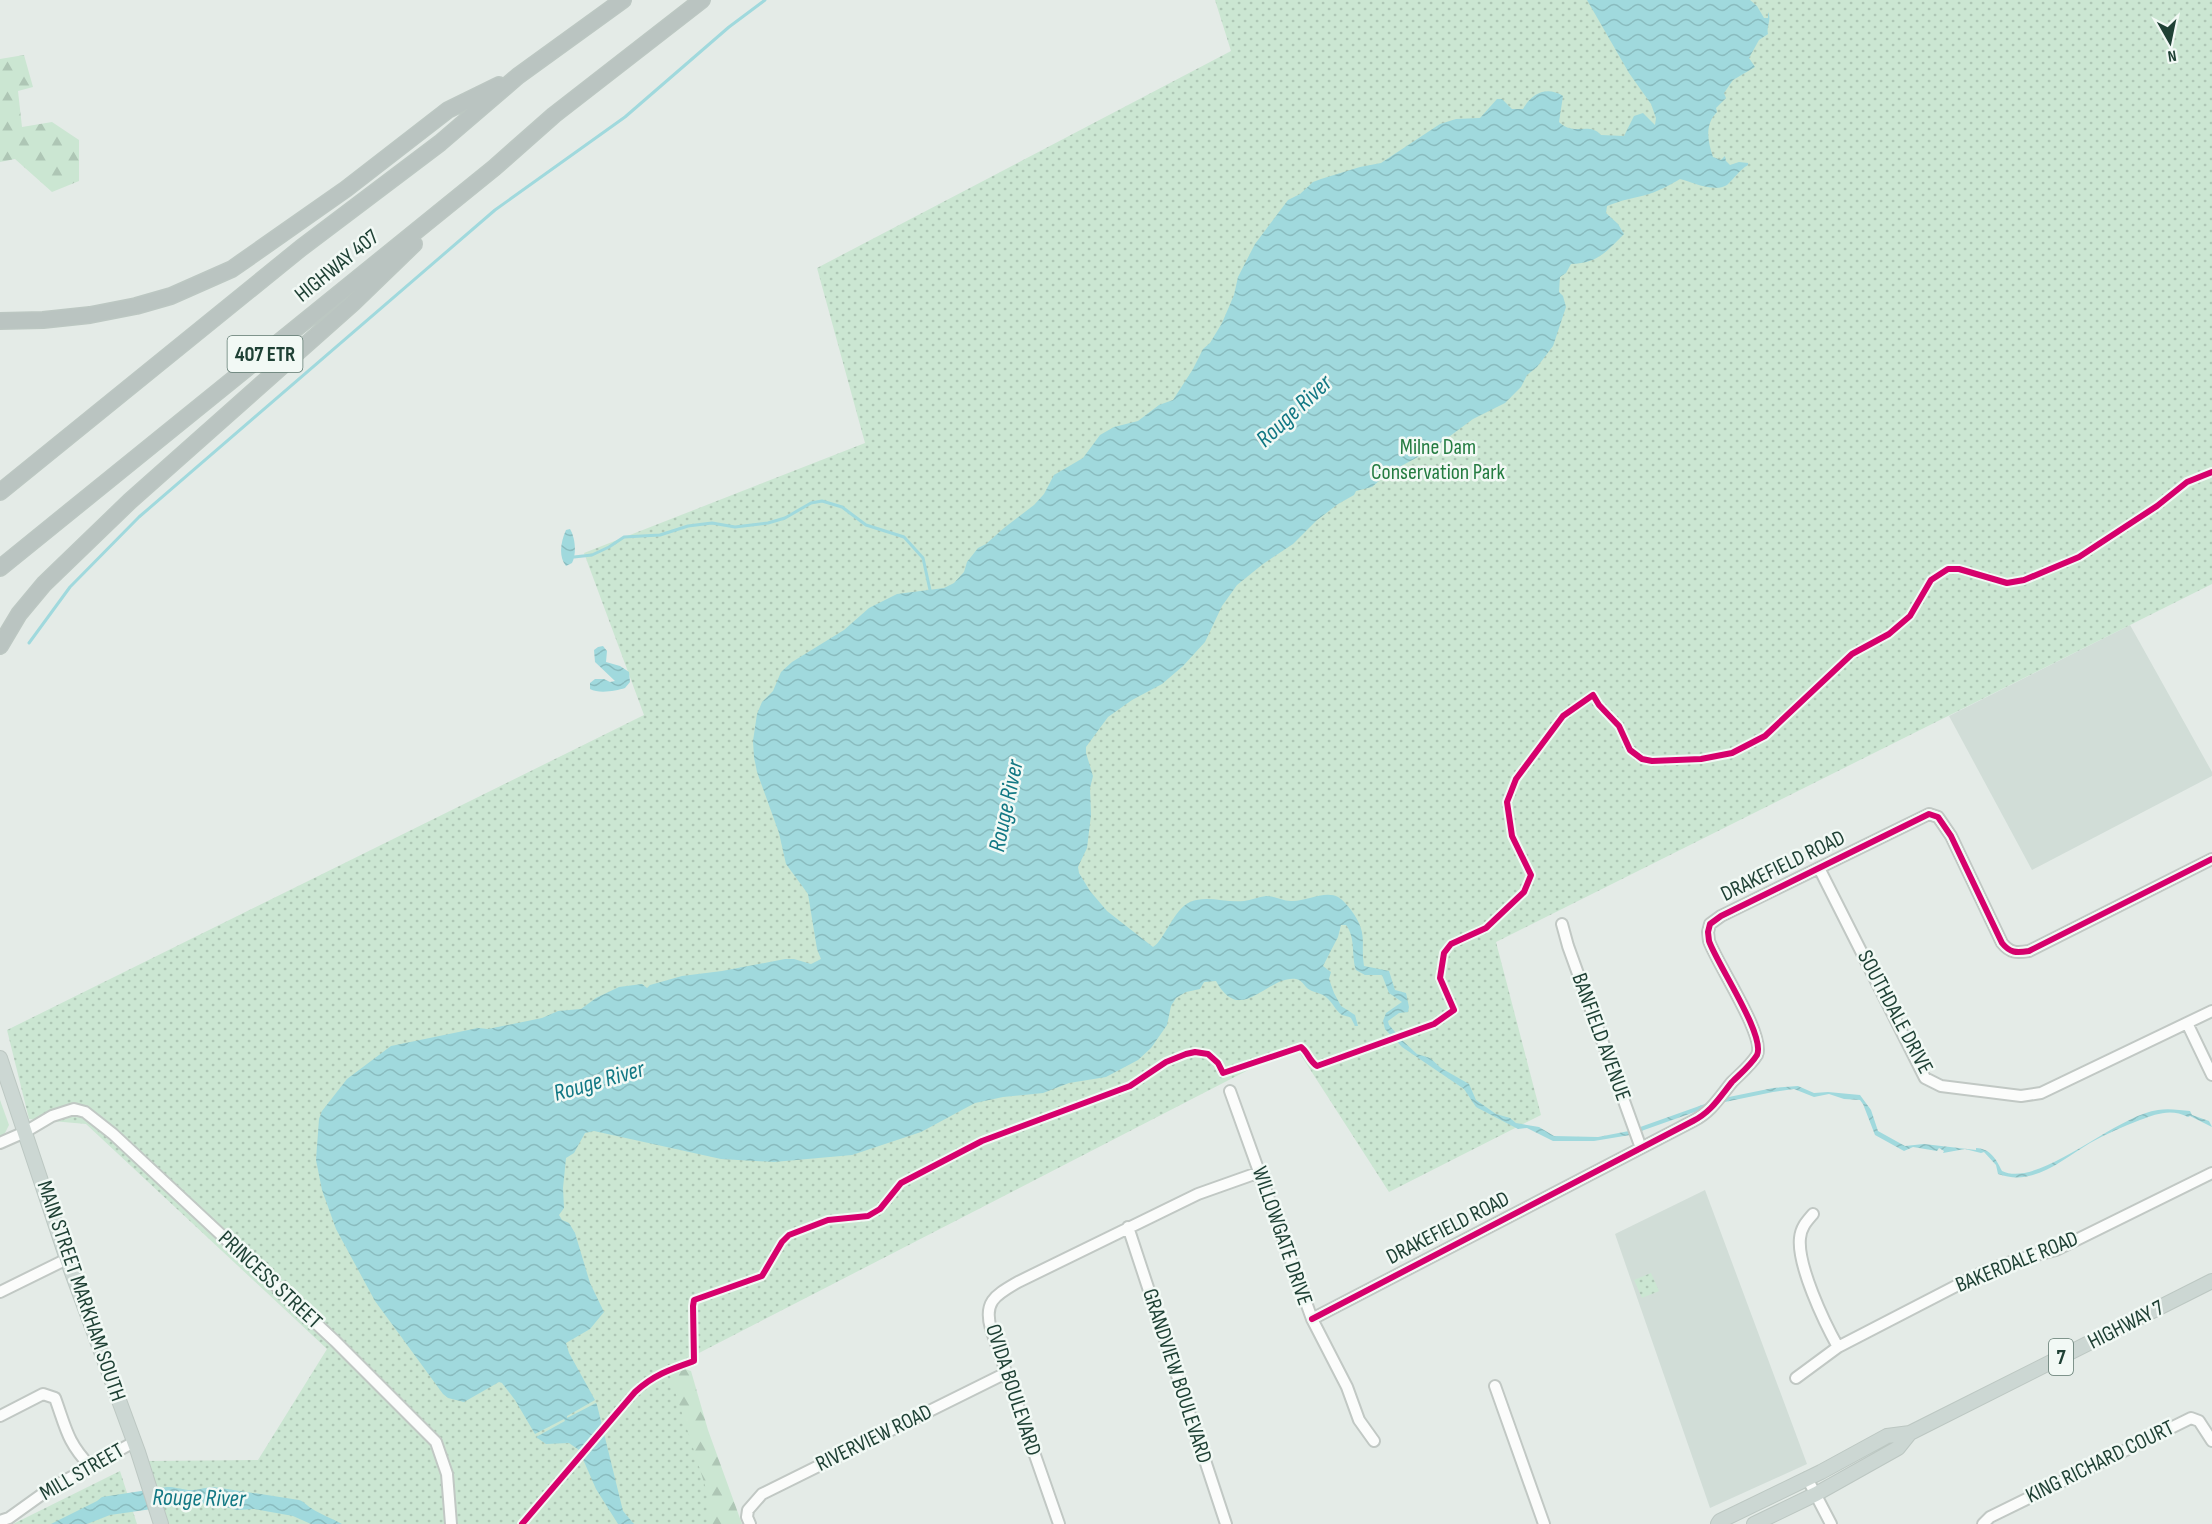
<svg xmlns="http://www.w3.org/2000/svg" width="2212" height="1524" viewBox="0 0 2212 1524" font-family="'Sofia Sans Condensed',sans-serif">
  <defs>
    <pattern id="forest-firs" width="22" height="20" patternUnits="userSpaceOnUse" patternTransform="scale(1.5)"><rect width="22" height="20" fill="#cbe6d2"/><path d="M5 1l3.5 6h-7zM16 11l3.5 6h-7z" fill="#aec6b5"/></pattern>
    <pattern id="park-dots" width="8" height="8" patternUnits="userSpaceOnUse" patternTransform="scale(1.5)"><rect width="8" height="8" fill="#cbe6d2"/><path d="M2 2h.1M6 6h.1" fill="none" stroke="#aec6b5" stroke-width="1.8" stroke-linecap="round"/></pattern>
    <pattern id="water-waves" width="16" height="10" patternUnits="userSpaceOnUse" patternTransform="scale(1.5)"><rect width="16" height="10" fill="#a0d9dd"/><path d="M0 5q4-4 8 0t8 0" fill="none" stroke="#89bbbe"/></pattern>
  </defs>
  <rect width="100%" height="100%" fill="#e4ebe7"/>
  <!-- built -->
  <path fill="#d1ddd7" d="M 2130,625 L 2212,772 L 2212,776 L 2032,870 L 1949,716 Z
    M 1705,1190 L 1807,1464 L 1710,1508 L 1615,1234 Z"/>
  <!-- grass -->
  <path fill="#cbe6d2" d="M 0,1100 L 9,1125 L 4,1135 L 0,1136 Z"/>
  <!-- forest -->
  <path fill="url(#forest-firs)" d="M 24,55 L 33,87 L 18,91 L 22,127 L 52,122 L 79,140 L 79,181 L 52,192 L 15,159 L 0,162 L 0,59 Z
    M 650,1358 L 691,1371 L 708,1430 L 742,1524 L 636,1524 Z"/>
  <!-- park -->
  <path fill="url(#park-dots)" d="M 1215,0 L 2212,0 L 2212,584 L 1496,942 L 1541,1115 L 1389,1192 L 1295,1046 L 668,1369 L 709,1498 L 707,1524 L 168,1524 L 147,1461 L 258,1460 L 327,1349 L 86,1124 L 29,1119 L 7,1030 L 644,715 L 584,553 L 865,443 L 817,268 L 1231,51 Z
    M 1651,1273 L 1659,1291 L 1642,1298 L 1634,1280 Z
    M 120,1471 L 137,1524 L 13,1524 Z"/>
  <!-- water -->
  <path fill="url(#water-waves)" d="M 1587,0 L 1750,0 L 1757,6 L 1764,18 L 1768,18 L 1768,12 C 1772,20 1766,26 1768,34 L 1759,40 L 1749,58 L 1755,67 L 1733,80 L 1724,93 L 1726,98 L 1716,108 L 1717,112 C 1704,125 1708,142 1713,157 L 1721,160 L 1725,156 L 1726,161 L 1730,165 L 1739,162 L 1748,163 L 1748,165 C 1739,170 1734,179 1727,185 C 1714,193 1692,182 1680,179 C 1670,185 1661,190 1649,194 C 1635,198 1621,200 1607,206 L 1606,213 L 1618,224 L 1624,234 C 1606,252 1598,263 1571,264 L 1566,273 L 1560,277 L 1559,292 L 1563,296 L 1566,307 L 1553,346 L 1537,367 L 1527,375 L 1521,387 L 1505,403 L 1473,419 L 1431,450 L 1388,473 L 1372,487 L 1356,491 L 1354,495 L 1338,504 L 1316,521 L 1293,544 L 1263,564 L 1237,585 L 1222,606 L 1205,642 L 1183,666 L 1162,684 L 1132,700 L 1108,717 L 1086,747 L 1086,753 L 1093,776 L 1090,788 L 1091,815 L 1087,848 L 1078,867 L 1079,873 L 1090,891 L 1107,911 L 1153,947 C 1164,941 1173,910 1190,902 C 1207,895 1225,903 1244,901 C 1251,900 1259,897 1266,896 C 1275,896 1284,902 1293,901 C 1306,901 1326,890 1338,897 C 1343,900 1347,905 1351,910 C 1369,935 1360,941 1364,966 L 1389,971 L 1395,990 L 1406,993 L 1409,1007 L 1408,1012 L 1399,1013 L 1388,1021 L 1389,1025 L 1403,1041 L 1417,1054 L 1430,1058 L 1441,1068 L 1469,1084 L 1476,1100 L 1496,1114 L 1510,1118 L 1516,1123 L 1539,1127 L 1554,1136 L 1598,1137 L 1629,1131 L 1719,1099 L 1773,1088 L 1798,1086 L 1814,1093 L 1828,1092 L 1860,1095 L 1871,1110 L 1878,1131 L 1905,1146 L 1924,1144 L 1976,1150 L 1976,1148 C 1991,1149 1996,1159 2002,1171 C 2039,1189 2114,1116 2158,1110 C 2168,1108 2180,1110 2190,1111 L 2192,1115 L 2209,1121 L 2212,1127 L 2190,1116 L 2188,1117 C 2171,1108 2156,1114 2140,1120 C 2122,1127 2106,1134 2090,1143 C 2061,1160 2034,1187 1998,1174 L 1996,1165 L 1984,1152 L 1981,1153 L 1965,1149 L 1943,1153 L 1944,1151 L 1939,1148 L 1937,1151 L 1913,1147 L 1904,1151 L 1875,1135 L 1863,1104 L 1860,1100 L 1844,1099 L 1829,1094 L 1814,1097 L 1794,1089 L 1773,1092 L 1720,1103 L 1630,1135 L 1594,1141 L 1553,1141 L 1527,1128 L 1518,1129 L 1476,1107 L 1464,1089 L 1402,1047 L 1385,1029 L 1383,1021 L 1386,1013 L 1402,1002 L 1389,993 L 1382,975 L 1365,975 L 1356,970 C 1351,955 1356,938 1346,925 L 1341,925 L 1338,937 L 1323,966 L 1331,972 L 1329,979 L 1334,993 L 1341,1006 L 1355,1015 L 1358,1026 L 1355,1026 L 1351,1018 C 1348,1016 1345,1016 1342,1015 C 1336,1011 1332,1002 1327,998 C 1322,993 1315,993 1310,990 C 1304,987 1303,980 1296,979 C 1267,975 1241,1027 1216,981 L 1204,982 L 1200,989 L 1186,992 L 1176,998 L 1171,1006 L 1167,1025 L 1151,1048 L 1138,1060 L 1106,1077 L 1069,1083 L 1043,1093 L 1003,1097 L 975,1103 L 921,1132 L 852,1155 L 774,1162 L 721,1159 L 594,1131 L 585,1133 L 574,1153 L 566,1158 L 563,1188 L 564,1208 L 559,1215 L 562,1220 L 569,1223 L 575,1233 L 590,1283 L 604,1312 L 590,1329 L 566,1343 L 569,1353 L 595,1400 L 567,1416 L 567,1418 L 596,1403 L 597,1405 L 623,1511 L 634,1524 L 618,1524 L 596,1489 L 579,1450 L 569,1443 L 546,1444 L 536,1437 L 565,1421 L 564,1419 L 535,1434 L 515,1400 L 502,1383 L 499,1382 L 464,1402 L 448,1398 L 443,1394 L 375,1301 L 336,1229 L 322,1190 L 316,1160 L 319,1119 L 322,1111 L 347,1079 L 391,1046 L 478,1028 L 488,1029 L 542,1018 L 558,1011 L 581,1009 L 596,998 L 619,987 L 642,984 L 647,988 L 650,985 L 682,976 L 722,971 L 785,959 L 794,959 L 811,964 L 821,959 L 817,949 L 808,894 L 786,864 L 779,833 L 757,772 L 754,757 L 753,741 L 757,714 L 762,702 L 773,691 L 781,672 L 792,662 L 844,630 L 869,608 L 897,594 L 944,588 L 954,583 L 964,572 L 967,562 L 978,548 L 986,544 L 1004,528 L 1034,505 L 1044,494 L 1054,475 L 1083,458 L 1100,435 L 1114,427 L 1138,421 L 1159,405 L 1173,400 L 1193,369 L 1203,349 L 1210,343 L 1222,323 L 1234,295 L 1238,277 L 1255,244 L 1288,200 L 1300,194 L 1313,182 L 1321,179 L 1360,167 L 1381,163 L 1440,124 L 1456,119 L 1480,118 L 1497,99 L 1502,99 L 1512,109 L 1523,109 C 1532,93 1547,86 1563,96 L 1559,122 C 1574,137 1589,121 1601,135 L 1624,136 L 1634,116 L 1643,113 L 1655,125 L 1656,118 L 1651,104 L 1629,73 Z
    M 570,529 C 575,537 577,553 572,563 L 566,566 C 558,556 561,541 566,530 Z
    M 603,646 L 607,651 L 606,662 L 620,666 L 629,672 L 630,682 L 625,688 C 616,691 599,694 590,689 L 590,683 L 595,679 L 604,679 L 610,682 L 615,681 L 595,662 L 594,650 L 598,647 Z
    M 167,1487 C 175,1487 180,1489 188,1490 C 196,1491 206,1487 214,1487 L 299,1500 C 305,1502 306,1505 311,1508 C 321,1515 332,1518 342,1524 L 311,1524 L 293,1516 L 254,1509 L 237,1510 L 214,1504 L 194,1503 L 110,1515 L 87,1524 L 51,1524 L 97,1501 L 102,1497 Z"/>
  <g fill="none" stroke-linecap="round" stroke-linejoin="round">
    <!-- stream -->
    <path stroke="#a0d9dd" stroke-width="3" d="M 574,557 L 592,555 L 609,547 L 624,537 L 660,535 L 688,526 L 712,523 L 735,527 L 768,523 L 785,518 L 811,503 L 822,501 L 842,507 L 866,525 L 904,537 L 923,558 L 930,590
      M 29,643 L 70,587 L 139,517 L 495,210 L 625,117 L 729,27 L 765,0"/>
    <!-- minor casing -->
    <g stroke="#c1c8c4" stroke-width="14">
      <path id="minor" d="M 1819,868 L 1925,1078 L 1941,1086 L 2021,1096 L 2041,1093 L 2212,1011
        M 1562,924 L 1568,946 L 1641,1148
        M 2187,1023 L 2212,1075
        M 1230,1091 L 1312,1319 L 1347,1387 L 1359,1420 L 1374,1441
        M 0,1143 L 25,1132 L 52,1116 L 74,1109 L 85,1112 L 113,1134 L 335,1341 L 436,1442 L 447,1474 L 451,1524
        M 1813,1214 C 1807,1221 1801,1227 1800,1238 C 1797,1265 1824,1322 1838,1347
        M 1128,1227 L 1226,1524
        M 0,1292 L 67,1259
        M 1312,1319 L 1693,1121 C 1711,1112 1719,1098 1732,1082 C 1740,1074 1751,1065 1757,1055 C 1766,1036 1717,964 1709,941 L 1708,932 L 1710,924 L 1721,916 L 1929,814 L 1938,817 L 1951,836 L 2002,943 C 2010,953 2016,953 2029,951 L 2212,859
        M 1796,1378 L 1838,1347 L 1983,1272 L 2016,1260 L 2056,1250 L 2212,1173
        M 1495,1386 L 1544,1524
        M 0,1416 L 43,1394 L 55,1398 C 66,1428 67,1442 90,1466
        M 1807,1478 L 1831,1524
        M 0,1521 L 9,1518 L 48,1490 L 134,1442
        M 750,1524 L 747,1517 L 748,1510 L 762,1494 L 1006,1373
        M 1059,1524 L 991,1329 C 983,1301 996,1295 1018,1282 L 1198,1194 L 1260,1172
        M 1983,1524 L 1990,1517 L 2191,1418 L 2199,1421 L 2212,1441"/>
    </g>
    <!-- major casing -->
    <g stroke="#bcc7c2" stroke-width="16">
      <path id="major" d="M 0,1058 L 67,1259 L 138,1452 L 161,1524
        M 1718,1524 L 1720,1521 L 1821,1472 L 1887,1436 L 1910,1433 L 2212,1281
        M 1754,1524 L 1816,1494 L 1898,1448 L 1910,1433"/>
    </g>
    <!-- highway casing -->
    <g stroke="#bcc7c2" stroke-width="18">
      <path id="highway" d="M 0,321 L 43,320 L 90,315 L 136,306 L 171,296 L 232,269 L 346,189 L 448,110 L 499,85
        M 0,492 L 301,248 L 440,143 L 518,76 L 623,0
        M 0,568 L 494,168 L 554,115 L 702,0
        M 0,646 L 19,614 L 44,584 L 130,501 L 353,303 L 414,244"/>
    </g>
    <!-- minor -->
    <use href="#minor" stroke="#fbfcfb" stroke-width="10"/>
    <!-- major -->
    <use href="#major" stroke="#ccd7d3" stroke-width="14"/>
    <!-- highway -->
    <use href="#highway" stroke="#bac4c1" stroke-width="15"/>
    <!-- cycleway casing -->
    <g stroke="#f2f9f5" stroke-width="10">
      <path id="cycleway" d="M 1312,1319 L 1693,1121 C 1711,1112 1719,1098 1732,1082 C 1740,1074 1751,1065 1757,1055 C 1766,1036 1717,964 1709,941 L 1708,932 L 1710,924 L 1721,916 L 1929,814 L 1938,817 L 1951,836 L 2002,943 C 2010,953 2016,953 2029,951 L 2212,859
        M 522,1524 L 635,1392 C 653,1375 671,1369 694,1361 L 693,1306 L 694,1300 L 762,1276 L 782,1242 L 789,1235 L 828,1220 L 868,1216 L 880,1209 L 901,1183 L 982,1141 L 1130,1086 L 1166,1062 L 1186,1054 L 1195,1052 L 1208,1054 L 1218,1063 L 1223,1073 L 1301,1047 C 1308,1052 1309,1061 1317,1066 L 1434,1024 L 1454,1010 L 1440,978 L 1444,953 L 1451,944 L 1486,928 L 1524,892 L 1531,875 L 1512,836 L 1507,802 L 1516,779 L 1563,716 L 1593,695 L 1599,705 L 1619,726 L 1630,750 L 1642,759 L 1652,761 L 1701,759 L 1732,753 L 1765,736 L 1852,654 L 1889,634 L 1910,616 L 1931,580 L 1948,569 L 1959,569 L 2007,583 L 2024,580 L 2079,557 L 2157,506 L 2187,482 L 2212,472"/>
    </g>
    <!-- cycleway -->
    <use href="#cycleway" stroke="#d6006c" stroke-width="6"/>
  </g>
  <g text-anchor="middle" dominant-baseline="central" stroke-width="5" stroke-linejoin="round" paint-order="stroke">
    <!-- shield labels -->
    <g fill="#f2f9f5" stroke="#5e786f" stroke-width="1.5">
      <rect x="227.5" y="336" width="75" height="36" rx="4.5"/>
      <rect x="2049" y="1339" width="24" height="36" rx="4.5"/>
    </g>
    <g font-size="21" font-weight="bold" fill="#1f4135">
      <text x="265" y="354">407 ETR</text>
      <text x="2061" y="1357">7</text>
    </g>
    <!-- street labels -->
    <g font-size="22" fill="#1f4135" stroke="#f2f9f5">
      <text transform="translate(337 266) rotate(-39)">HIGHWAY 407</text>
      <text transform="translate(1783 866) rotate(-26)">DRAKEFIELD ROAD</text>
      <text transform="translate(1895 1012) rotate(62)">SOUTHDALE DRIVE</text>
      <text transform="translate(1601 1037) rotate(70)">BANFIELD AVENUE</text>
      <text transform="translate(1448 1228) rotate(-27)">DRAKEFIELD ROAD</text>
      <text transform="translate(1282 1236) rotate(71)">WILLOWGATE DRIVE</text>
      <text transform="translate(2017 1262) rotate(-22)">BAKERDALE ROAD</text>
      <text transform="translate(270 1280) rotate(43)">PRINCESS STREET</text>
      <text transform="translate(81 1291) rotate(71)">MAIN STREET MARKHAM SOUTH</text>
      <text transform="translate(2126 1325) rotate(-27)">HIGHWAY 7</text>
      <text transform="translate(1177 1376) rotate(72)">GRANDVIEW BOULEVARD</text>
      <text transform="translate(1013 1390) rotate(72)">OVIDA BOULEVARD</text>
      <text transform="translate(874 1438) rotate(-26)">RIVERVIEW ROAD</text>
      <text transform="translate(2100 1462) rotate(-26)">KING RICHARD COURT</text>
      <text transform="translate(82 1472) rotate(-30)">MILL STREET</text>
    </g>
    <!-- park labels -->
    <g font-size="22" fill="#247c41" stroke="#f2f9f5">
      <text x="1438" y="447">Milne Dam<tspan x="1438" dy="25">Conservation Park</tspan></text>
    </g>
    <!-- water labels -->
    <g font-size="24" font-style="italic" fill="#127884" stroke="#f2f9f5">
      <text transform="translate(1294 411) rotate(-43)">Rouge River</text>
      <text transform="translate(1006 806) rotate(-78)">Rouge River</text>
      <text transform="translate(599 1081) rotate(-16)">Rouge River</text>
      <text transform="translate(199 1498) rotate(1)">Rouge River</text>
    </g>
  </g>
  <!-- north arrow -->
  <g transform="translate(2170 42) rotate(171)" stroke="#f2f9f5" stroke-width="4.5" paint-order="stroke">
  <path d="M0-4.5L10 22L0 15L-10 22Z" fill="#1f4135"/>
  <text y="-9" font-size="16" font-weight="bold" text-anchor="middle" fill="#1f4135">N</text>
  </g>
</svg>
